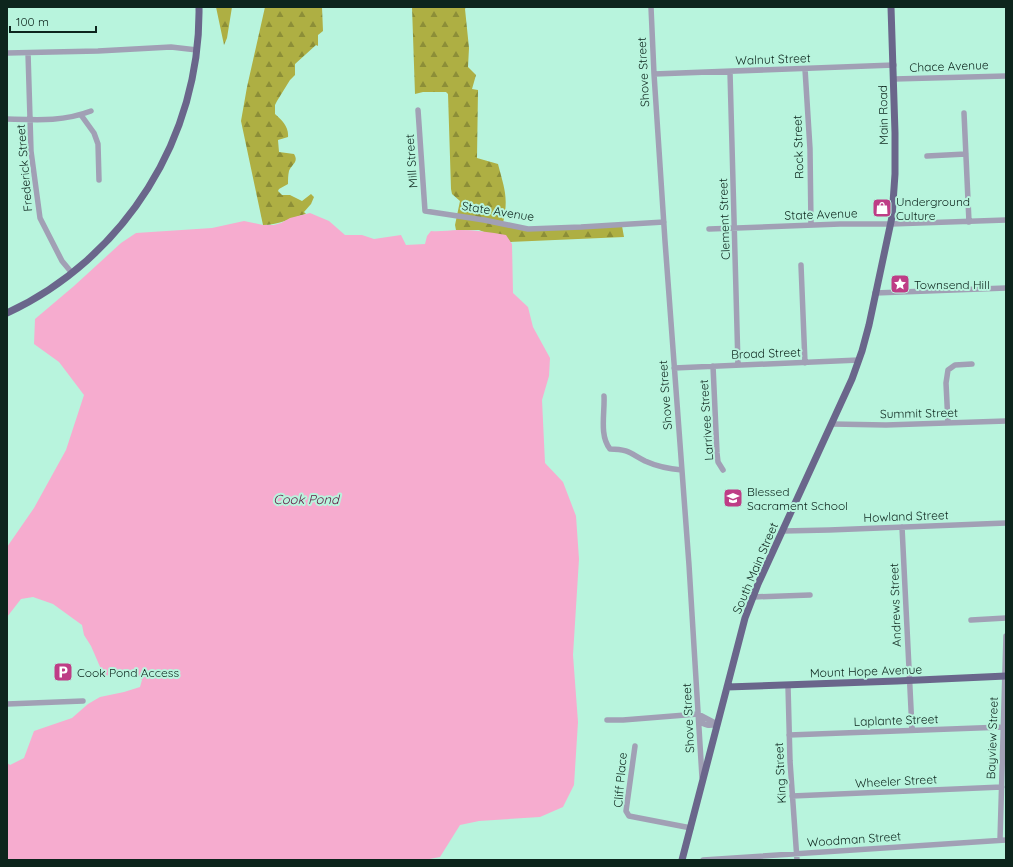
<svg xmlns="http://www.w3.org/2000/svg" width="1013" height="867" viewBox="0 0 1013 867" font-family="Quicksand,sans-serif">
  <defs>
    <pattern id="forest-firs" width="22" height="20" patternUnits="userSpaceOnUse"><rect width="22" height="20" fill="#aeaf43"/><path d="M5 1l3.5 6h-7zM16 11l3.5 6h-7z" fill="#8c8e37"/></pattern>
  </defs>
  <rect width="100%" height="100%" fill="#b8f4dd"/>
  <!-- forest -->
  <path fill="url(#forest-firs)" d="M 216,7 L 232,7 L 227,38 L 224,45 Z
    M 265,7 L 322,7 L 323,31 L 318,35 L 318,46 L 316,45 L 295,64 L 295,75 L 290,80 L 277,101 L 275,105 L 275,114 C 282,120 289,127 288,137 L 278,140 L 279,152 L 294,154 C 299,162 292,164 289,171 C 288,175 288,180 288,184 L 279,189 L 278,191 L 282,195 L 290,195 L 302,201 L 311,194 L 314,197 L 311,204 L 304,212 L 306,214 C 290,218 280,225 263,225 L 241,121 L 247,87 Z
    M 412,7 L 466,7 L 465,9 L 469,48 L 468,67 L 476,75 L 472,89 L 478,90 L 477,158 L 498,164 C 504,188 509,197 503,223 L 529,230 L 622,226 L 624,237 L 509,242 L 479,230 L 456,230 L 455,225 L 460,201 L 452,194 L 451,189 L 448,94 L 446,92 L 423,92 L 415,94 Z"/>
  <!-- water -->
  <path fill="#f6accf" d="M 310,213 L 329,221 L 345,235 L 362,235 L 374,239 L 401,235 L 406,245 L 425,244 L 427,236 L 431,231 C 440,232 449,230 459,230 C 475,230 490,232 506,235 L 512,244 L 513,293 L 528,307 L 533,327 L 550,358 L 549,376 L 542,400 L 545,463 L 563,482 L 576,516 L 579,559 L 573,655 L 578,722 L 574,785 L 563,807 L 540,817 L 479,821 L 460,825 L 440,857 L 424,860 L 7,860 L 7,763 L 10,765 L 24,758 L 34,731 L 72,718 L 88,704 L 100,697 L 124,692 L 140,687 L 142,680 L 136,673 L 122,673 L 104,676 L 91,646 L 84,635 L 82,625 L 53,604 L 33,597 L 21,599 L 7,617 L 7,547 L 34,508 L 66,450 L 84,395 L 59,362 L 34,344 L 35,319 L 74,286 L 121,243 L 136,233 L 212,228 L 244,221 L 263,225 L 274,225 L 281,223 L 290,218 Z"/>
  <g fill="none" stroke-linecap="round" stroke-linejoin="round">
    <!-- minor -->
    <path stroke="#a1a0b5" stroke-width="5.5" d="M 651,7 L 654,74 L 665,241 L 689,565 L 702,777
      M 7,53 L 98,51 L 171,47 L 197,50
      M 28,53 L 31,151 L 40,218 L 62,261 L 72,273
      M 805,69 L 810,149 L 811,225
      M 730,72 L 738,365
      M 654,74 L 894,65
      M 894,79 L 1006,76
      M 418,110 L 425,211 L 484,220 L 528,229 L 581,227 L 664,222
      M 964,113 L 969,222
      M 81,115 L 94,133 L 98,144 L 99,180
      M 7,119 C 37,120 62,122 91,111
      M 927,156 L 966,154
      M 709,229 L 840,224 L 891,224 L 1006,220
      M 801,265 L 805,363
      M 875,293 L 1006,288
      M 713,366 L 717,453 L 718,462 L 723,470
      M 674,368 L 859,360
      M 604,396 C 605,413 599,435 610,449 C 629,449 631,454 645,461 C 656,466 670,469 682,470
      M 948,423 L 946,383 L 948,370 L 955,365 L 972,364
      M 832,424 L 886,425 L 1006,421
      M 902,527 L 912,729
      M 783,531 L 829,530 L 1006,523
      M 753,597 L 810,595
      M 971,620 L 1006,618
      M 788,686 L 790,761 L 797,860
      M 7,704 L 83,701
      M 607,720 L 623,720 L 698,714 L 717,724
      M 699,720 C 705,726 709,726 717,724
      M 789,735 L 1004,727
      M 635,746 L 626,811 L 629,816 L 691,828
      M 792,796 L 1002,787
      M 1000,840 L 1006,636
      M 703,860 L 1006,840"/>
    <!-- major -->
    <path stroke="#6a668b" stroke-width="7" d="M 7,313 C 125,258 201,137 199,7
      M 727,687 L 897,681 L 1006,676
      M 682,860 L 745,618 L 758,584 L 852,379 L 862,351 L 869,325 L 892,217 L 895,174 L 895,133 L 891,7"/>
  </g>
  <!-- icons -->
  <defs>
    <g id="shop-square" transform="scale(1)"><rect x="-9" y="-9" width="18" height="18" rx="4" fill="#be3d86" stroke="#b8f4dd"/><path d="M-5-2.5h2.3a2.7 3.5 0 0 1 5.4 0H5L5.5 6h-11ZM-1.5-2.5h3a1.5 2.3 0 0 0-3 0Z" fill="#fff"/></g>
    <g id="sight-square" transform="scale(1)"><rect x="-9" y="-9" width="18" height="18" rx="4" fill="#be3d86" stroke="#b8f4dd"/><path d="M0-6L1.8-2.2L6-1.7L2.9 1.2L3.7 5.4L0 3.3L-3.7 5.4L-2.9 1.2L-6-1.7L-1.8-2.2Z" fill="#fff"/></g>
    <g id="school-square" transform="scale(1)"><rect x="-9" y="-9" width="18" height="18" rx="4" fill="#be3d86" stroke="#b8f4dd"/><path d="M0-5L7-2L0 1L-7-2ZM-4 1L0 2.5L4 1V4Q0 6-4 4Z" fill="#fff"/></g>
    <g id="parking-square" transform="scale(1)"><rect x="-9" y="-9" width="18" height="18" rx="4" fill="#be3d86" stroke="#b8f4dd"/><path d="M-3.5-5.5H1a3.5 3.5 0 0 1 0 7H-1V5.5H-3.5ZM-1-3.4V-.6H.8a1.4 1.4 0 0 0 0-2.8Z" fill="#fff"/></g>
  </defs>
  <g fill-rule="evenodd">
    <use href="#shop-square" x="882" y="208"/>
    <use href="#sight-square" x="900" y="284"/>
    <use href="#school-square" x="733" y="498"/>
    <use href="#parking-square" x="63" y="672"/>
  </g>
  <g text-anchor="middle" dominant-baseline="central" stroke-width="4" stroke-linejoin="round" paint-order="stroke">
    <!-- street labels -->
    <g font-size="12" fill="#0d251d" stroke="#b8f4dd">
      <text transform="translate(773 59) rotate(-2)">Walnut Street</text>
      <text transform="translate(949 66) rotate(-2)">Chace Avenue</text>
      <text transform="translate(643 72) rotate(-93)">Shove Street</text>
      <text transform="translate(883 115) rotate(-91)">Main Road</text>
      <text transform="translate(798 147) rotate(-92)">Rock Street</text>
      <text transform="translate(411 161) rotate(-94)">Mill Street</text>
      <text transform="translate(24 168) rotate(-95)">Frederick Street</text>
      <text transform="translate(498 211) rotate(9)">State Avenue</text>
      <text transform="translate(821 214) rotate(-2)">State Avenue</text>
      <text transform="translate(724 219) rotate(-92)">Clement Street</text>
      <text transform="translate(766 353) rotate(-2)">Broad Street</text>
      <text transform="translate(665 395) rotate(-94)">Shove Street</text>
      <text transform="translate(919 413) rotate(-1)">Summit Street</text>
      <text transform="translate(706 420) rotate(-94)">Larrivee Street</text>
      <text transform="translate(906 516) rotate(-2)">Howland Street</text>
      <text transform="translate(755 568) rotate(-67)">South Main Street</text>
      <text transform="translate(895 605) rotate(-92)">Andrews Street</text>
      <text transform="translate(866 671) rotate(-2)">Mount Hope Avenue</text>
      <text transform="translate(688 718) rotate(-93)">Shove Street</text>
      <text transform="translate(896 720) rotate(-2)">Laplante Street</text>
      <text transform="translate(992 738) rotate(-88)">Bayview Street</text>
      <text transform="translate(780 773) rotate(-93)">King Street</text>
      <text transform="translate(620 780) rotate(-85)">Cliff Place</text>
      <text transform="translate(896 781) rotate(-3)">Wheeler Street</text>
      <text transform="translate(854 839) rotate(-4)">Woodman Street</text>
    </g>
    <!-- poi labels -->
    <g font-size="12" fill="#0d251d" stroke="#b8f4dd" text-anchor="start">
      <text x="896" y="201">Underground<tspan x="896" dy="14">Culture</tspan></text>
      <text x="914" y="284">Townsend Hill</text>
      <text x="747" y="491">Blessed<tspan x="747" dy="14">Sacrament School</tspan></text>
      <text x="77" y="672">Cook Pond Access</text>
    </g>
    <!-- water labels -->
    <g font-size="13" font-style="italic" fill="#621842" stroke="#b8f4dd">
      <text x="306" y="499">Cook Pond</text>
    </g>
  </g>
  <!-- border -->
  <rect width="1013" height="867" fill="none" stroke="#0d251d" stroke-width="16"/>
  <!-- scale -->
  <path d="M10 26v6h86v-6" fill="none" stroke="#0d251d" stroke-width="2"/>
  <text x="16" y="26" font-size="12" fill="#0d251d" stroke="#b8f4dd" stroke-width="3" paint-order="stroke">100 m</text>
</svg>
